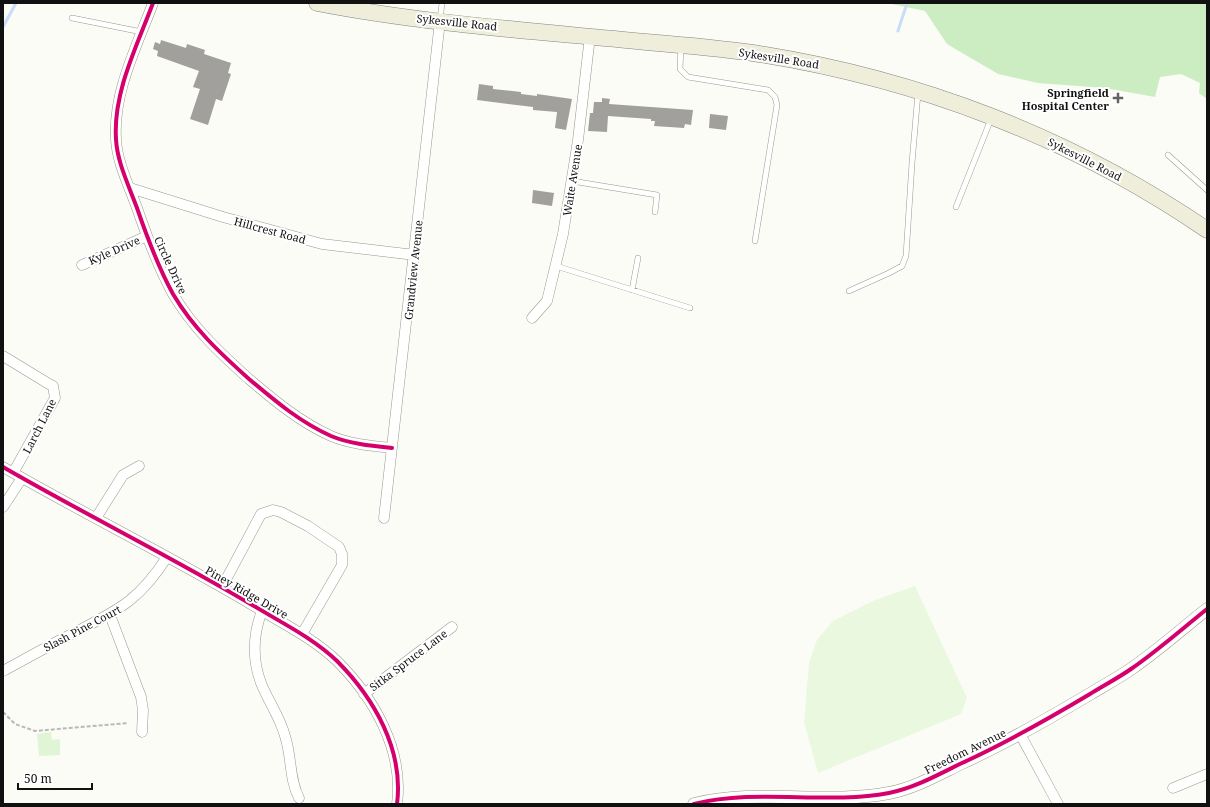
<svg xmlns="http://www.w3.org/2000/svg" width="1210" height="807" viewBox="0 0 1210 807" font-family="'Noto Serif',serif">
  <rect width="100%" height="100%" fill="#fcfcf7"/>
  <!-- green -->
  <path fill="#dff5d5" d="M 51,732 L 52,740 L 60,739 L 60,755 L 39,756 L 37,734 Z"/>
  <!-- forest -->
  <path fill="#ccedc2" d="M 887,3 L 1207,3 L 1207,99 L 1199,93 L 1200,83 L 1181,74 L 1160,77 L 1155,97 L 1105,88 L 1038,83 L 998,74 L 947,44 L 925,11 Z"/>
  <!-- pitch -->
  <path fill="#eaf8df" d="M 915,586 L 967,698 L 961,714 L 818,773 L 804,722 L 809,663 L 817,640 L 833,621 L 875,600 Z"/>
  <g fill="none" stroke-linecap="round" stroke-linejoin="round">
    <!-- stream -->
    <path stroke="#c9dcfa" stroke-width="3" d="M 3,27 L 16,3
      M 898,31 L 907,3"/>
  </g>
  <!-- building -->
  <path fill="#a1a09c" d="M 161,40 L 186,48 L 187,44 L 205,50 L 204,54 L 231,63 L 228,73 L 231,74 L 222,101 L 216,99 L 208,125 L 190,119 L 200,89 L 193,87 L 199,71 L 157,56 L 158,51 L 153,49 L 155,42 L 160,44 Z
    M 479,84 L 493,86 L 493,89 L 521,92 L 521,94 L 537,96 L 537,94 L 572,99 L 566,130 L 555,128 L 557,112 L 533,110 L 533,107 L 477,100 Z
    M 602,98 L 610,99 L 609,104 L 693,110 L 691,125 L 685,124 L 684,128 L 654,126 L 655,121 L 651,121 L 651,119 L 608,116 L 607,132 L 588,131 L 590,113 L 593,113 L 594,102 L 602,102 Z
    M 710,114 L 728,116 L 726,130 L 709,128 Z
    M 533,190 L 554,193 L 552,206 L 532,203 Z"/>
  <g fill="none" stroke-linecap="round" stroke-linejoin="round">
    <!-- service casing -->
    <g stroke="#979795" stroke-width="6">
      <path id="service" d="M 72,18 L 142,32
        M 440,20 L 442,3
        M 681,46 L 680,69 L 688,77 L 768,90 L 775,97 L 777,105 L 755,241
        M 1168,155 L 1207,190
        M 572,181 L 657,195 L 655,212
        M 956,207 L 991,119
        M 556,266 L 690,308
        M 632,290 L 638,258
        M 849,291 L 889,273 L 902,266 L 906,256 L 912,163 L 918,93"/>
    </g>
    <!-- minor casing -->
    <g stroke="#979795" stroke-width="11">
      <path id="minor" d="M 153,3 C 137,46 113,92 116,139 C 117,162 129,186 137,208 C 147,237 158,267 173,294 C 193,328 220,353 249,379 C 275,401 300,422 331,436 C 350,444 372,446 392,448
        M 130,188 L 223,217 L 322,244 L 415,255
        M 82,265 L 147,236
        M 532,318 L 547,301 L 563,234 L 578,140 L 590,36
        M 3,356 L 49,384 L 53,386 L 55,398 L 13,473
        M 3,467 C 86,515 172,557 254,606 C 282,623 313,638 337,661 C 374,698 404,750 397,804
        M 3,507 L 22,478
        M 96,518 L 123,475 L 139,466
        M 384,518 L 440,21
        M 222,587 L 261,514 L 273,510 L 281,512 L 308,526 L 339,547 L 342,554 L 342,565 L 302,634
        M 262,611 C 253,634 252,660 261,683 C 268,701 280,717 285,736 C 292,757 289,779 299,798
        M 110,615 L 141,697 L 143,710 L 142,732
        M 3,671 C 27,658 50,645 74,633 C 118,610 139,601 167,557
        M 364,694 L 452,627
        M 1020,734 L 1058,804
        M 1173,788 L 1207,774"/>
    </g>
    <!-- tertiary casing -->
    <g stroke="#979795" stroke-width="13">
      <path id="tertiary" d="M 694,804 C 758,788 825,805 889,793 C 915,788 939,774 962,763 C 1006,743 1048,719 1090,694 C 1103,686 1118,678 1131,669 C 1157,651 1182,629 1207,609"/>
    </g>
    <!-- primary casing -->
    <g stroke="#848482" stroke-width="17">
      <path id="primary" d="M 317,3 C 425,24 537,31 646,42 C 682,45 718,48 753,53 C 916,78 1071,137 1207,230"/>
    </g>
    <!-- path -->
    <path stroke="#b9b9b8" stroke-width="2" stroke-dasharray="4 2" stroke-linecap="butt" d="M 3,712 L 15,724 L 35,731 L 128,723"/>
    <!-- service -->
    <use href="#service" stroke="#fffffe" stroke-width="5"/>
    <!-- minor -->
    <use href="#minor" stroke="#fffffe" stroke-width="10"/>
    <!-- tertiary -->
    <use href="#tertiary" stroke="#fffffe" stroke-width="12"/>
    <!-- primary -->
    <use href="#primary" stroke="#eeeeda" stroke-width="16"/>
    <!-- cycleway casing -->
    <g stroke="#fff" stroke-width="6">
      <path id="cycleway" d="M 153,3 C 137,46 113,92 116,139 C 117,162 129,186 137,208 C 147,237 158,267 173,294 C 193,328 220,353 249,379 C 275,401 300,422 331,436 C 350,444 372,446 392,448
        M 3,467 C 86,515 172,557 254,606 C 282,623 313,638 337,661 C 374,698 404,750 397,804
        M 694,804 C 758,788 825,805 889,793 C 915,788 939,774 962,763 C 1006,743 1048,719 1090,694 C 1103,686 1118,678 1131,669 C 1157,651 1182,629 1207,609"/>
    </g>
    <!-- cycleway -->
    <use href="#cycleway" stroke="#d6006c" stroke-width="4"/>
  </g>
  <!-- markers -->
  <path fill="#636362" stroke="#fff" stroke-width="1.5" d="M1116 92h4v4h4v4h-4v4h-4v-4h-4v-4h4z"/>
  <g text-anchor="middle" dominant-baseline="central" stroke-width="4" stroke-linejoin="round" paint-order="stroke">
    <!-- street labels -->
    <g font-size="11" fill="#111" stroke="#fff">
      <text transform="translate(457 22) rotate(6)">Sykesville Road</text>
      <text transform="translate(779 58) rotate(9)">Sykesville Road</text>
      <text transform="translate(1085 159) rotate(27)">Sykesville Road</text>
      <text transform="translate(572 180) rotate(-81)">Waite Avenue</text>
      <text transform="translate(270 230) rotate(15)">Hillcrest Road</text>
      <text transform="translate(114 250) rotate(-24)">Kyle Drive</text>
      <text transform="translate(171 265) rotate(65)">Circle Drive</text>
      <text transform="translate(413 270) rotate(-84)">Grandview Avenue</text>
      <text transform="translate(39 426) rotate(-63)">Larch Lane</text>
      <text transform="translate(247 592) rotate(30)">Piney Ridge Drive</text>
      <text transform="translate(82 628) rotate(-28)">Slash Pine Court</text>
      <text transform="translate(408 660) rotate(-37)">Sitka Spruce Lane</text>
      <text transform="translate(965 751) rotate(-26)">Freedom Avenue</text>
    </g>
    <!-- poi labels -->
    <g font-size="11" font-weight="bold" fill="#111" stroke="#fff" text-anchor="end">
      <text x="1109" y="92">Springfield<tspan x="1109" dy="13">Hospital Center</tspan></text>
    </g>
  </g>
  <!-- border -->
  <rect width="1210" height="807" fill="none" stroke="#111111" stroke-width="8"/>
  <!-- scale -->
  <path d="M18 783v6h74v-6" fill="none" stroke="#111111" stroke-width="2"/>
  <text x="24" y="783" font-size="12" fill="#111111" stroke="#ffffff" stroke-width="3" paint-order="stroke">50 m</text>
</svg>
